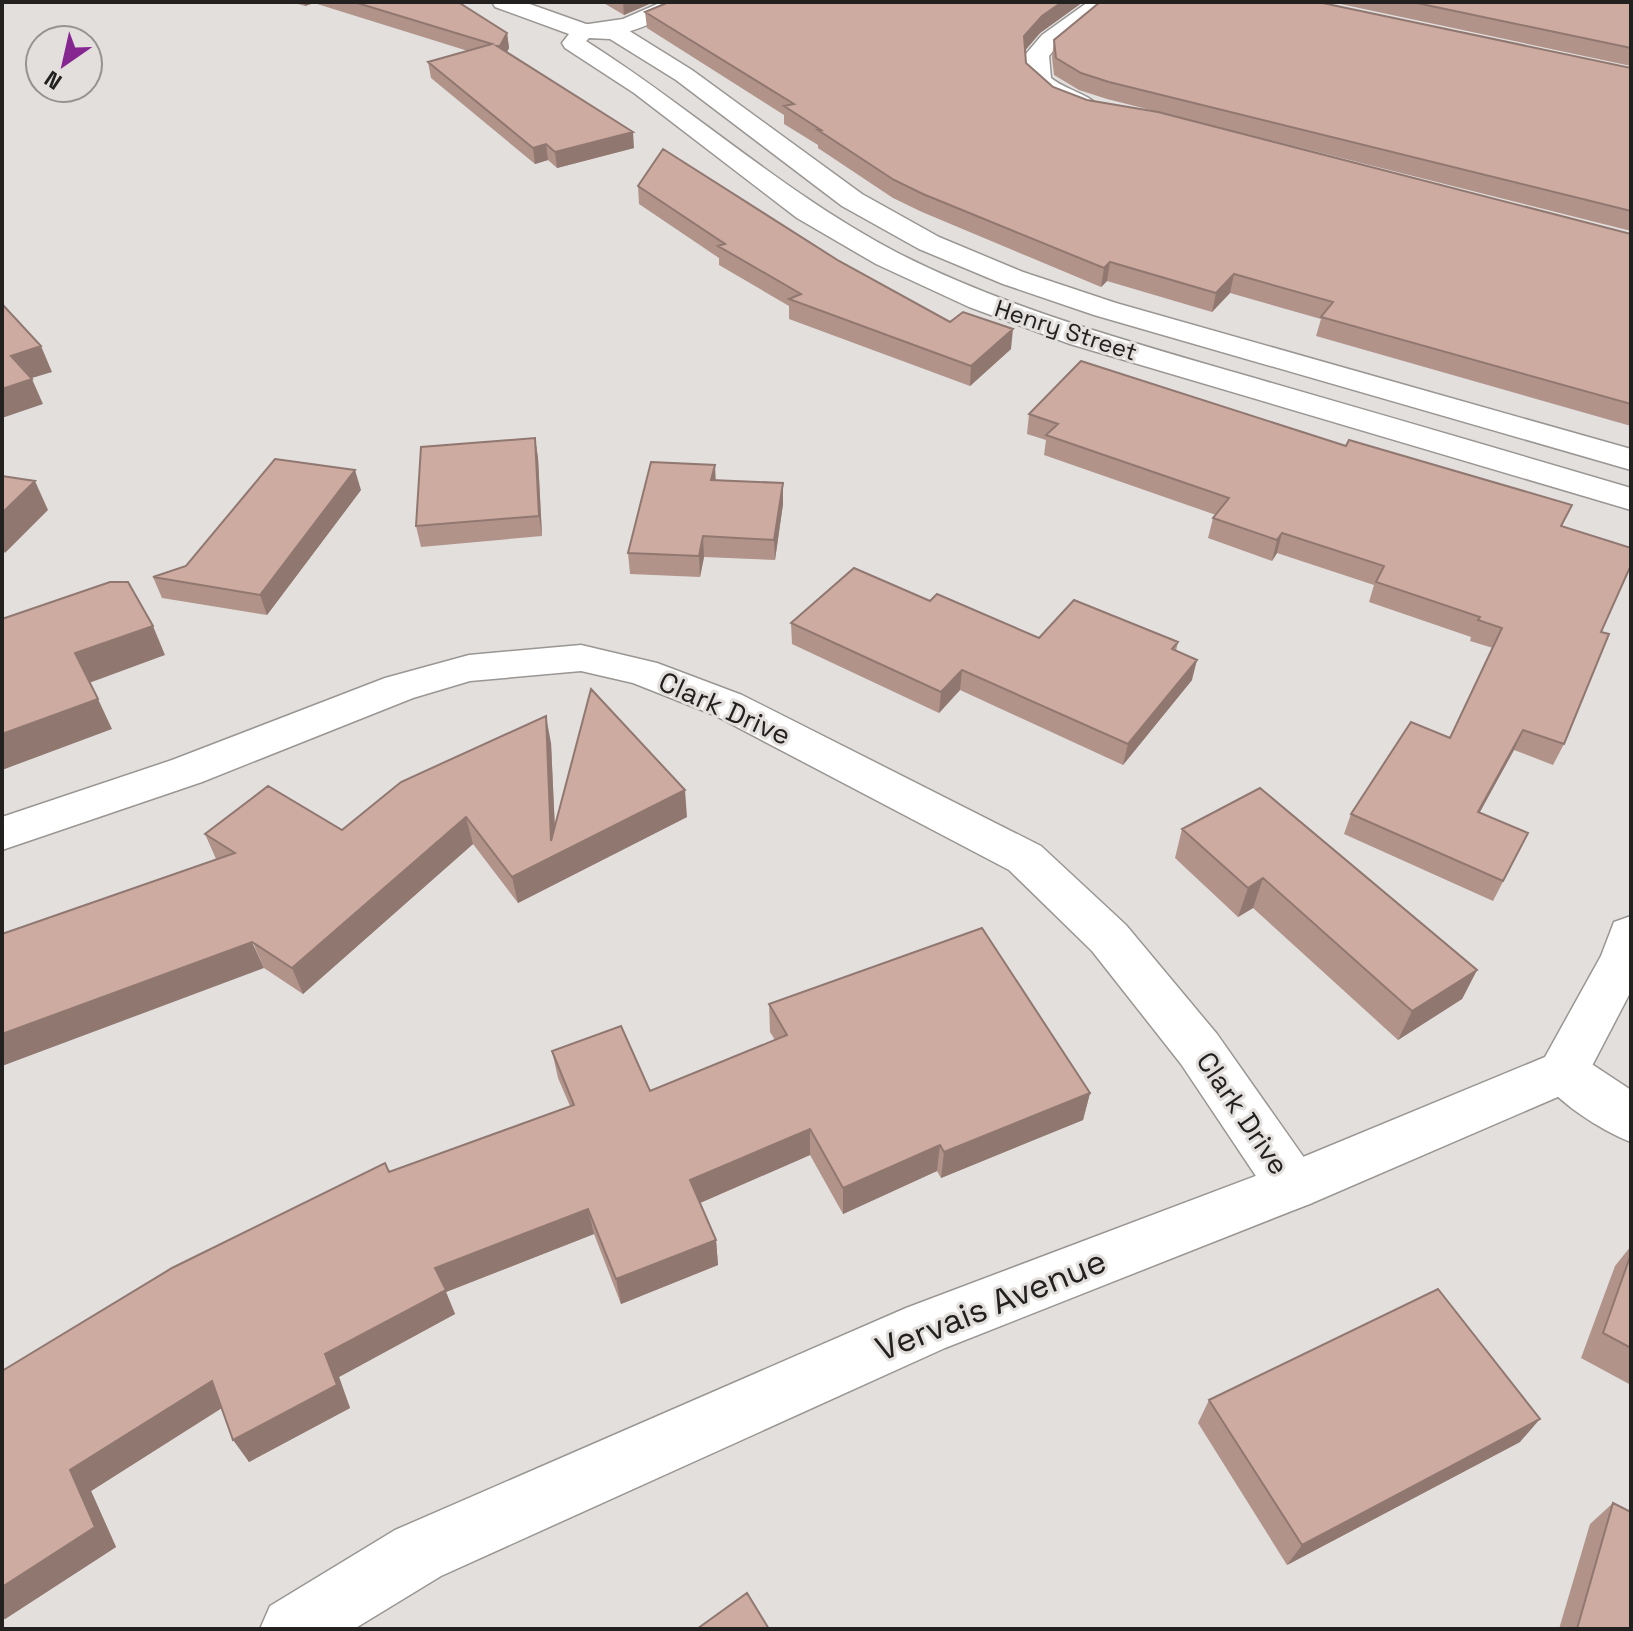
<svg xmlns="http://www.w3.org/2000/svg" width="1633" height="1631" viewBox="0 0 1633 1631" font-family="'Space Grotesk',sans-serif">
  <rect width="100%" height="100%" fill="#e2dfdd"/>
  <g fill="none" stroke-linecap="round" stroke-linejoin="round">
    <!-- minor casing -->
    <g stroke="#999694" stroke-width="3">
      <path id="minor" d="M 662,2 L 692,2 L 689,7 C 655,21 613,45 575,36 L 572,31 L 575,26 L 623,19 Z
        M 1088,2 L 1113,2 L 1058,45 L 1049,56 L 1051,78 C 1064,89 1089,94 1098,106 L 1095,111 C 1078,115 1035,98 1027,81 C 1025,74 1026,63 1025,55 L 1042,35 Z
        M 581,645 L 657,663 L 742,695 L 1041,846 L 1126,925 L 1217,1034 L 1312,1169 L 1320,1186 L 1312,1203 L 1293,1210 L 1274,1203 L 1181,1064 L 1092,951 L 1009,870 L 714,715 L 633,683 L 581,671 L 470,681 L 413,698 L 202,782 L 2,850 L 2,817 L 172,760 L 385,678 L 469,655 Z
        M 1563,1050 L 1581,1057 L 1631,1090 L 1631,1142 C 1602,1131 1551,1099 1538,1072 L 1545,1057 Z"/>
    </g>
    <!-- tertiary casing -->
    <g stroke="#999694" stroke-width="3">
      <path id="tertiary" d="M 492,2 L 524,2 L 586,24 L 623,27 L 692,70 L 862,194 L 939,237 L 1023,272 L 1116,303 L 1631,449 L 1631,470 L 1094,315 L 1003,284 L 919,249 L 842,206 L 676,80 L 610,39 L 589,38 L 586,41 C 692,108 785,194 896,252 C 1003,307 1121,339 1237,373 C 1368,411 1500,449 1631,488 L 1631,510 L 1070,344 L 969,307 L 876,264 L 797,218 L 634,93 L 565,48 L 562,43 L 569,34 L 495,7 Z
        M 1631,916 L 1631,991 L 1581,1087 L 1312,1203 L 945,1348 L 441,1576 L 354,1629 L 260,1629 L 270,1606 L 395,1530 L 906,1308 L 1274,1169 L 1545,1057 L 1601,956 L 1614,922 Z"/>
    </g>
    <!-- minor -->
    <use href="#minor" fill="#fff" fill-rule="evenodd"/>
    <!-- tertiary -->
    <use href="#tertiary" fill="#fff" fill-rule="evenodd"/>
  </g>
  <!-- wall -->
  <path fill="#b1938a" d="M 291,2 L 458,2 L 507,33 L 509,48 L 507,52 L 634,148 L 557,168 L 548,160 L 535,164 L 431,78 L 428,62 L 468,51 L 314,3 L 305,6 Z
    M 602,2 L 654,2 L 624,15 Z
    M 669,2 L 1083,2 L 1040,33 L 1025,50 L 1026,63 L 1053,87 L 1087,100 L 1631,234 L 1631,426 L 1316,336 L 1321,319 L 1230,293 L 1212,312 L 1107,281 L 1101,287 L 922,212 L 893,198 L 818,148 L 818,145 L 784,124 L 784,115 L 647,28 L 645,12 Z
    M 1331,2 L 1631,2 L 1631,66 Z
    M 1054,40 L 1631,68 L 1631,231 L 1107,99 L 1079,90 L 1054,75 L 1052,57 Z
    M 638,186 L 839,261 L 950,322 L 1011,349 L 970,386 L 789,319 L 789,306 L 719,265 L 719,258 L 639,204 Z
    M 1029,414 L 1562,526 L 1601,632 L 1564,744 L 1553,765 L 1514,750 L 1479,813 L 1528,833 L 1493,901 L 1344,834 L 1351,814 L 1450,738 L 1493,648 L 1470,641 L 1471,637 L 1369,602 L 1374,585 L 1277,553 L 1272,561 L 1208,538 L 1213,518 L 1216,515 L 1044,455 L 1046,440 L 1027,434 Z
    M 535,438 L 538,458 L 542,536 L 421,547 L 416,526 Z
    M 361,490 L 267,615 L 162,598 L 153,577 L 186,566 Z
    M 783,504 L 775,560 L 704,557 L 700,577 L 630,574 L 628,553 Z
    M 930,601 L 1039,638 L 1178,642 L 1176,651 L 1192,680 L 1123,765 L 960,690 L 939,713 L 792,644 L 791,623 Z
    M 551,743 L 555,828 L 687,817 L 518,903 L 473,844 L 303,994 L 264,968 L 205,834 L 342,830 Z
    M 1182,829 L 1477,970 L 1462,999 L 1398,1040 L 1253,908 L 1238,917 L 1175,858 Z
    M 769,1004 L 1090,1093 L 1083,1120 L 941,1178 L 937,1171 L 843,1214 L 810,1155 L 700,1203 L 716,1240 L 718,1265 L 621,1304 L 594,1234 L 446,1292 L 455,1314 L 339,1377 L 350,1408 L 249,1462 L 222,1408 L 91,1491 L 116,1547 L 5,1619 L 2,1617 L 2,1371 L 389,1172 L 570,1106 L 558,1078 L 552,1051 L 650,1091 L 775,1040 L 770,1032 Z
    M 1631,1246 L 1631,1385 L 1581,1358 L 1615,1266 Z
    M 1209,1400 L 1520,1442 L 1287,1565 L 1198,1423 Z
    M 1613,1503 L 1631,1629 L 1559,1629 L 1590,1524 Z"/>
  <!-- shaded-wall -->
  <path fill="#907871" d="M 304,2 L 314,2 L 314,3 L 305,6 Z
    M 623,2 L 654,2 L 624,15 Z
    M 1062,2 L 1083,2 L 1040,33 L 1023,53 L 1024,36 L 1042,16 Z
    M 507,33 L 509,48 L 502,61 L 500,46 Z
    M 633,132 L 634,148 L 557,168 L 555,152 Z
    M 546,144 L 548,160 L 535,164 L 533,148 Z
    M 1110,262 L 1107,281 L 1101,287 L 1104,268 Z
    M 1234,274 L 1230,293 L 1212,312 L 1216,293 Z
    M 1013,329 L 1011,349 L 970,386 L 971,366 Z
    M 41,346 L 52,372 L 22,381 L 11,356 Z
    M 32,379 L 43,404 L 2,418 L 2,389 Z
    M 535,438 L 538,458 L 542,536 L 539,516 Z
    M 715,465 L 716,485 L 711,480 Z
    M 355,470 L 361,490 L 267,615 L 260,595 Z
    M 35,481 L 48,510 L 5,553 L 2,548 L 2,513 Z
    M 783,483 L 783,504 L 775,560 L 774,540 Z
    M 1282,533 L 1277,553 L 1272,561 L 1277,540 Z
    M 703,536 L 704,557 L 700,577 L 699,556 Z
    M 153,626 L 165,655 L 89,683 L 75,653 Z
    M 1197,660 L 1192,680 L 1123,765 L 1128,744 Z
    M 962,670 L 960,690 L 939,713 L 941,692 Z
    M 98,699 L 112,729 L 2,770 L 2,734 Z
    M 546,716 L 551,743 L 556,855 L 685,790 L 687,817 L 518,903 L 512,877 L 551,841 Z
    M 1523,730 L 1514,750 L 1469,832 L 1478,812 Z
    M 466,817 L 473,844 L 303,994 L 292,968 Z
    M 1263,878 L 1253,908 L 1238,917 L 1248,888 Z
    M 252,942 L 264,968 L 2,1066 L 2,1034 Z
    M 1477,970 L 1462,999 L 1398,1040 L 1412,1011 Z
    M 1090,1093 L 1083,1120 L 941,1178 L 944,1152 Z
    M 810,1129 L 810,1155 L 693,1206 L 690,1180 Z
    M 940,1145 L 937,1171 L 843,1214 L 843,1188 Z
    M 588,1209 L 594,1234 L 446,1292 L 455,1314 L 339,1377 L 350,1408 L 249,1462 L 233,1440 L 325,1354 L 435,1268 Z
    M 716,1240 L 718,1265 L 621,1304 L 616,1279 Z
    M 212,1381 L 228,1404 L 91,1491 L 116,1547 L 5,1619 L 2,1617 L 2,1587 L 70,1470 Z
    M 1540,1419 L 1520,1442 L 1287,1565 L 1302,1545 Z"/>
  <!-- building -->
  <path fill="#ceaba1" stroke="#907871" stroke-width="2" d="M 354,2 L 458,2 L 507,33 L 500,46 L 497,46 L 633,132 L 555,152 L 546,144 L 533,148 L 428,62 L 492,44 Z
    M 669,2 L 1062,2 L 1042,16 L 1024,36 L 1026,63 L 1053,87 L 1087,100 L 1158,112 L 1631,234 L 1631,404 L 1321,317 L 1333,302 L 1234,274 L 1216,293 L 1110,262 L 1104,268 L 923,194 L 894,180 L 818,130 L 821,130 L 784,106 L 794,104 L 645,12 Z
    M 1100,2 L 1318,2 L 1631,68 L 1631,211 L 1109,82 L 1081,73 L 1056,58 L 1054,40 Z
    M 1412,2 L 1631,2 L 1631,48 Z
    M 663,149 L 839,261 L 950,322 L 963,312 L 1013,329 L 971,366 L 789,299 L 801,294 L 718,246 L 725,244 L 638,186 Z
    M 2,304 L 41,346 L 11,356 L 32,379 L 2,389 Z
    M 1081,361 L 1346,446 L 1349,440 L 1572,505 L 1561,526 L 1631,548 L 1631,565 L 1601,632 L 1609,634 L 1564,744 L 1523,730 L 1478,812 L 1528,833 L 1503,881 L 1351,814 L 1411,722 L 1450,738 L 1502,628 L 1478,620 L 1480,617 L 1376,582 L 1384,566 L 1282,533 L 1277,540 L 1213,518 L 1229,498 L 1046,435 L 1058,424 L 1029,414 Z
    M 535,438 L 539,516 L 416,526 L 421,447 Z
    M 275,459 L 355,470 L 260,595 L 153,577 L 186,566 Z
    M 651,462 L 715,465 L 711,480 L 783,483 L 774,540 L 703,536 L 699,556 L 628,553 Z
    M 2,476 L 35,481 L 2,513 Z
    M 854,568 L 930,601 L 937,594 L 1039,638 L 1074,600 L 1178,642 L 1172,649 L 1197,660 L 1128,744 L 962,670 L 941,692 L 791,623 Z
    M 110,582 L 128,582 L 153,626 L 75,653 L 98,699 L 2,734 L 2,619 Z
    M 591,689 L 685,790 L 512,877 L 466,817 L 292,968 L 252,942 L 2,1034 L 2,934 L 235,853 L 205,834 L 268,786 L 342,830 L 401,782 L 546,716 L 551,841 Z
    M 1260,788 L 1477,970 L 1412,1011 L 1263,878 L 1248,888 L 1182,829 Z
    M 982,928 L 1090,1093 L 944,1152 L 940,1145 L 843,1188 L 810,1129 L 690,1180 L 716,1240 L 616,1279 L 588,1209 L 435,1268 L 446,1290 L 325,1354 L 337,1385 L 233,1440 L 212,1381 L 70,1470 L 95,1527 L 2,1587 L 2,1371 L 172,1268 L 385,1163 L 389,1172 L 574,1105 L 552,1051 L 621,1026 L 650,1091 L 787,1035 L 769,1004 Z
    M 1631,1254 L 1631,1348 L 1603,1333 Z
    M 1438,1289 L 1540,1419 L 1302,1545 L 1209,1400 Z
    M 1613,1503 L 1631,1512 L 1631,1629 L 1577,1629 Z
    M 747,1593 L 769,1629 L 697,1629 Z"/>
  <g text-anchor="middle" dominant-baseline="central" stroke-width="6" stroke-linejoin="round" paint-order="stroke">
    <!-- far-street labels -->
    <g font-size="24" fill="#222120" stroke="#e2dfdd">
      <text transform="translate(1066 330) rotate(18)">Henry Street</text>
    </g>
    <!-- street labels -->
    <g font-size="28" fill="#222120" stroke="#e2dfdd">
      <text transform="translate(725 708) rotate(24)">Clark Drive</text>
      <text transform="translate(1243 1113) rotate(56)">Clark Drive</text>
    </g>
    <!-- near-street labels -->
    <g font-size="34" fill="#222120" stroke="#e2dfdd">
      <text transform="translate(991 1305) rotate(-22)">Vervais Avenue</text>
    </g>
  </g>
  <!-- border -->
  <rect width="1633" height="1631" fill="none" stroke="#222120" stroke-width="8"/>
  <!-- north arrow -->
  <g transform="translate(64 64) rotate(214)"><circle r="38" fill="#e2dfdd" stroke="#959391" stroke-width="2"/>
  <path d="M0-6L14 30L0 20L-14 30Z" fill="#862690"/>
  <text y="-12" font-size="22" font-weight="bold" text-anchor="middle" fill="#222120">N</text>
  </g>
</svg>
